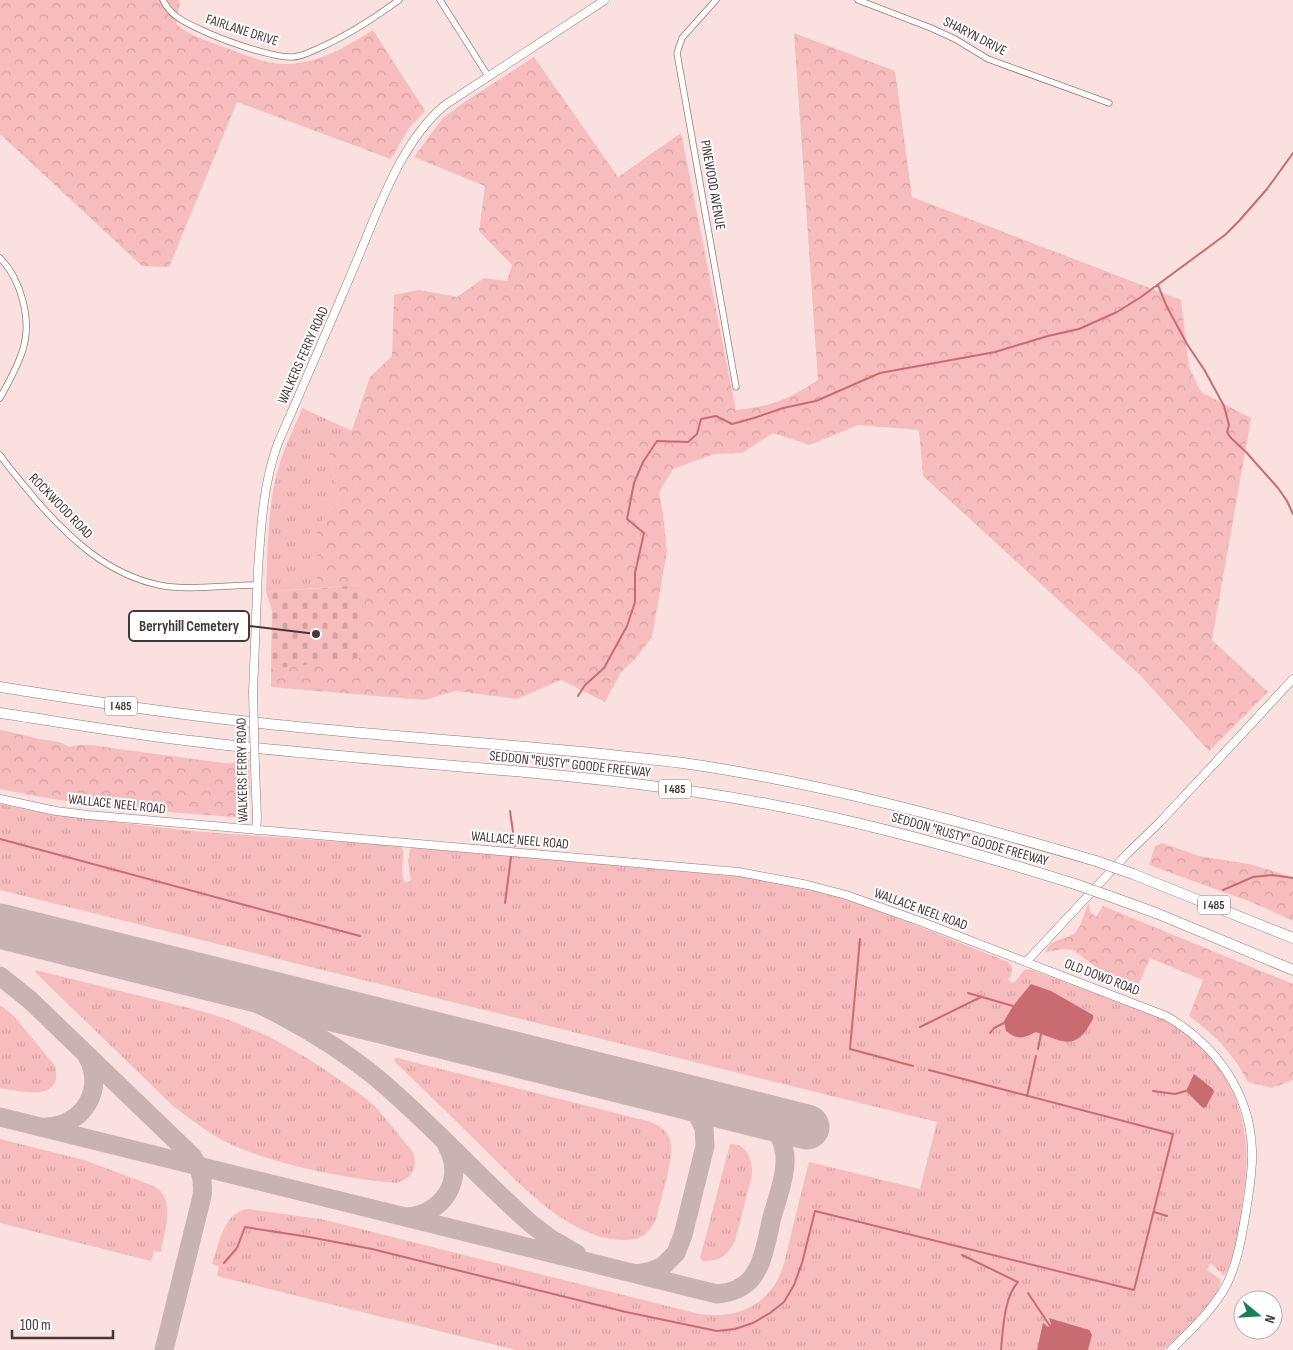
<svg xmlns="http://www.w3.org/2000/svg" width="1293" height="1350" viewBox="0 0 1293 1350" font-family="'Sofia Sans Condensed',sans-serif">
  <defs>
    <pattern id="grass-tufts" width="24" height="20" patternUnits="userSpaceOnUse" patternTransform="scale(1.25)"><rect width="24" height="20" fill="#f7bcbd"/><path d="M3 7l-1-3M5 7V3M7 7l1-3M15 17l-1-3M17 17v-4M19 17l1-3" fill="none" stroke="#d5a2a3"/></pattern>
    <pattern id="forest-crowns" width="20" height="18" patternUnits="userSpaceOnUse" patternTransform="scale(1.25)"><rect width="20" height="18" fill="#f7bcbd"/><path d="M2 6a3 3 0 1 1 6 0M12 15a3 3 0 1 1 6 0" fill="none" stroke="#d5a2a3"/></pattern>
    <pattern id="cemetery-stones" width="16" height="16" patternUnits="userSpaceOnUse" patternTransform="scale(1.25)"><rect width="16" height="16" fill="#f7bcbd"/><path d="M2 7V4a2 2 0 0 1 4 0v3zM10 15v-3a2 2 0 0 1 4 0v3z" fill="#d5a2a3"/></pattern>
  </defs>
  <rect width="100%" height="100%" fill="#fbe0e0"/>
  <!-- grass -->
  <path fill="url(#grass-tufts)" d="M 302,408 L 352,431 L 327,445 L 339,496 L 317,530 L 317,588 L 266,592 C 268,551 267,505 279,466 C 285,446 295,427 302,408 Z
    M 0,804 L 54,815 L 191,831 L 401,846 C 407,856 398,869 405,883 L 411,880 L 408,861 L 410,850 L 412,847 L 744,877 L 803,888 L 848,900 L 885,913 L 1008,962 C 1013,968 1013,973 1008,980 L 1014,983 L 1024,970 L 1029,969 C 1056,979 1083,989 1110,999 C 1133,1007 1156,1014 1176,1027 C 1233,1062 1255,1128 1244,1191 C 1240,1217 1238,1254 1224,1276 L 1211,1263 L 1207,1270 L 1221,1280 C 1219,1301 1180,1335 1164,1350 L 516,1350 L 217,1276 L 219,1266 L 212,1264 C 219,1245 223,1213 247,1209 L 321,1219 L 699,1314 C 733,1319 765,1308 780,1275 C 786,1260 788,1245 792,1230 C 798,1207 803,1184 809,1162 L 920,1189 L 937,1122 L 0,890 Z
    M 35,970 L 201,1011 L 224,1018 L 268,1036 L 312,1061 L 356,1091 L 376,1107 L 413,1152 C 418,1167 413,1178 397,1183 C 345,1179 269,1164 222,1140 C 204,1130 188,1117 172,1105 L 36,973 Z
    M 0,1005 L 14,1016 L 55,1066 C 64,1103 20,1091 0,1088 Z
    M 397,1058 L 651,1122 C 658,1125 665,1129 669,1137 C 677,1153 660,1200 656,1219 C 649,1235 639,1241 621,1240 C 563,1237 511,1174 471,1136 C 446,1111 420,1086 395,1062 L 394,1059 Z
    M 0,1139 L 84,1160 L 154,1186 C 177,1200 164,1230 161,1252 L 154,1251 L 151,1261 L 0,1223 Z
    M 730,1144 C 747,1143 753,1161 752,1175 L 735,1241 C 729,1255 718,1262 703,1261 L 700,1258 Z"/>
  <!-- forest -->
  <path fill="url(#forest-crowns)" d="M 0,0 L 179,0 L 180,2 L 176,24 C 190,36 207,41 224,47 C 240,53 256,60 272,63 C 309,69 343,49 373,30 L 425,111 L 409,128 L 391,159 L 237,102 L 169,267 L 142,266 L 0,134 Z
    M 794,33 L 895,71 L 912,197 L 1181,300 L 1189,367 L 1201,392 L 1251,418 L 1212,640 L 1268,692 L 1209,751 L 1141,676 L 923,476 L 919,430 L 858,425 L 810,445 L 773,433 L 742,453 L 714,454 L 673,469 L 659,492 L 663,514 L 667,551 L 652,637 L 635,659 L 621,672 L 605,702 L 561,680 L 517,699 L 455,691 L 424,700 L 271,687 L 271,669 L 360,657 L 361,585 L 317,588 L 317,530 L 339,496 L 327,445 L 352,430 L 370,377 L 392,356 L 394,295 L 419,290 L 457,297 L 484,278 L 507,281 L 512,265 L 479,231 L 485,186 L 414,157 L 443,118 L 466,101 L 534,57 L 618,177 L 681,133 L 736,410 C 772,406 788,400 818,380 Z
    M 0,730 C 13,732 26,736 39,739 C 49,741 59,740 69,747 C 89,742 106,748 126,750 C 161,755 196,759 231,764 L 237,761 L 249,760 C 249,778 257,813 233,817 C 155,811 77,806 0,789 Z
    M 1162,843 L 1199,856 L 1249,864 L 1293,877 L 1293,921 L 1251,902 L 1149,865 L 1155,846 Z
    M 1089,903 L 1090,912 L 1096,917 L 1103,906 L 1293,984 L 1293,1080 L 1272,1088 L 1248,1082 C 1232,1052 1216,1036 1189,1016 L 1203,980 L 1150,958 L 1138,986 L 1108,976 L 1073,950 L 1063,949 L 1046,952 C 1048,940 1063,940 1072,935 C 1081,931 1084,912 1089,903 Z"/>
  <!-- cemetery -->
  <path fill="url(#cemetery-stones)" d="M 362,585 L 363,598 L 360,658 L 271,669 L 272,610 L 266,592 Z"/>
  <!-- water -->
  <path fill="#c96c72" d="M 1031,984 L 1051,991 L 1093,1015 L 1093,1019 C 1076,1051 1066,1043 1036,1032 C 1023,1038 1019,1041 1006,1031 L 1004,1021 L 1013,1006 Z
    M 1194,1074 L 1213,1089 L 1214,1092 L 1206,1107 L 1203,1108 L 1186,1091 Z
    M 1049,1318 L 1089,1330 L 1092,1335 L 1088,1350 L 1037,1350 L 1043,1323 L 1048,1327 L 1051,1324 Z"/>
  <g fill="none" stroke-linecap="round" stroke-linejoin="round">
    <!-- stream -->
    <path stroke="#c96c72" stroke-width="2" d="M 1158,285 L 1166,305 L 1187,344 L 1205,371 L 1224,406 L 1229,425 L 1227,432 L 1230,437 L 1246,452 L 1278,488 L 1287,501 L 1293,514
      M 578,696 L 585,685 L 604,668 L 627,626 L 635,602 L 635,573 L 644,533 L 627,519 L 634,483 L 643,462 L 657,441 L 688,442 L 697,434 L 701,419 L 716,416 L 732,424 L 754,418 L 783,408 L 816,401 L 880,373 L 995,352 L 1048,336 L 1079,329 L 1117,312 L 1141,297 L 1225,235 L 1239,221 L 1267,189 L 1293,153
      M 510,811 L 515,846
      M 0,839 L 360,936
      M 1223,890 L 1253,877 L 1272,875 L 1293,878
      M 505,903 L 511,857
      M 860,939 L 850,1049 L 913,1066
      M 968,993 L 1013,1006
      M 920,1027 L 981,997
      M 990,1033 L 994,1028 L 1004,1023
      M 1038,1049 L 1041,1034
      M 1153,1091 L 1175,1094 L 1186,1091
      M 1027,1096 L 1036,1056
      M 1154,1212 L 1167,1216
      M 962,1255 L 1018,1282 C 1004,1297 1003,1329 1001,1350
      M 224,1263 L 237,1248 L 245,1227 L 309,1237 L 372,1249 L 626,1312 L 717,1331 L 735,1329 L 753,1323 L 770,1313 L 784,1302 L 794,1285 L 802,1263 L 815,1211 L 1134,1290 L 1173,1134 L 929,1070
      M 1028,1293 L 1050,1326"/>
    <!-- taxiway -->
    <path stroke="#c8b2b2" stroke-width="19" d="M 186,972 C 254,1000 314,1028 372,1074 C 428,1120 476,1175 530,1223 L 551,1239 L 577,1254
      M 0,976 L 30,1000 L 192,1156 C 201,1168 204,1180 202,1196 L 164,1350
      M 0,1117 L 717,1294 C 730,1293 742,1289 751,1279 C 754,1275 757,1270 759,1266 C 765,1252 768,1236 771,1221 C 776,1201 789,1170 784,1150 C 781,1131 770,1122 754,1114
      M 46,1127 C 83,1126 106,1089 87,1056
      M 406,1217 C 443,1215 466,1179 447,1146
      M 636,1274 L 652,1271 L 663,1266 L 676,1253 L 683,1235 L 705,1146 L 704,1128 L 695,1110 L 684,1100 L 663,1091"/>
    <!-- runway -->
    <path stroke="#c8b2b2" stroke-width="45" d="M 0,926 L 807,1127"/>
    <!-- minor casing -->
    <g stroke="#957777" stroke-width="7">
      <path id="minor" d="M 163,0 C 171,18 191,25 208,33 C 226,41 273,58 292,57 C 301,57 310,52 317,49 C 347,36 373,19 399,0
        M 440,0 L 488,76
        M 716,0 L 682,38 L 677,53 L 736,387
        M 858,0 L 931,28 L 955,39 L 988,59 L 1109,103
        M 0,258 C 21,279 32,320 23,349 C 18,366 9,382 0,398
        M 0,455 C 11,471 24,485 36,500 C 69,538 107,574 159,585 C 186,591 228,585 257,585"/>
    </g>
    <!-- tertiary casing -->
    <g stroke="#957777" stroke-width="9">
      <path id="tertiary" d="M 253,692 C 255,651 256,611 258,570 C 261,526 263,484 278,443 C 303,386 328,329 352,272 C 376,217 398,144 445,105 L 605,0
        M 255,767 L 257,818 L 256,830
        M 0,799 L 56,811 L 88,815 L 739,872 L 808,885 L 846,895 L 922,922 L 1166,1016 C 1215,1044 1250,1092 1252,1150 C 1253,1171 1249,1191 1246,1211 C 1242,1235 1238,1261 1227,1284 C 1213,1310 1192,1329 1171,1350
        M 1026,962 L 1127,854 L 1160,822 L 1293,679"/>
    </g>
    <!-- motorway casing -->
    <g stroke="#957777" stroke-width="11">
      <path id="motorway" d="M 0,687 C 86,701 173,714 260,723 C 360,734 461,741 561,750 C 601,754 642,758 683,763 C 823,783 960,821 1096,861
        M 0,713 C 67,723 134,735 201,742 C 368,762 536,768 703,793 C 830,812 953,846 1075,884
        M 1133,874 L 1293,938
        M 1109,896 L 1156,913 L 1293,970"/>
    </g>
    <!-- minor -->
    <use href="#minor" stroke="#fff" stroke-width="5.5"/>
    <!-- tertiary -->
    <use href="#tertiary" stroke="#fff" stroke-width="8"/>
    <!-- motorway -->
    <use href="#motorway" stroke="#fff" stroke-width="10"/>
    <!-- tertiary-bridge casing -->
    <g stroke="#957777" stroke-width="9" stroke-linecap="butt">
      <path id="tertiary-bridge" d="M 253,692 L 255,767"/>
    </g>
    <!-- motorway-bridge casing -->
    <g stroke="#957777" stroke-width="11" stroke-linecap="butt">
      <path id="motorway-bridge" d="M 1096,861 L 1133,874
        M 1075,884 L 1109,896"/>
    </g>
    <!-- tertiary-bridge -->
    <use href="#tertiary-bridge" stroke="#fff" stroke-width="8"/>
    <!-- motorway-bridge -->
    <use href="#motorway-bridge" stroke="#fff" stroke-width="10"/>
  </g>
  <g text-anchor="middle" dominant-baseline="central" stroke-width="4" stroke-linejoin="round" paint-order="stroke">
    <!-- shield labels -->
    <g fill="#fff" stroke="#7c7374" stroke-width="1">
      <rect x="105" y="696.5" width="32" height="19" rx="4"/>
      <rect x="659" y="779.5" width="32" height="19" rx="4"/>
      <rect x="1198" y="895.5" width="32" height="19" rx="4"/>
    </g>
    <g font-size="12" font-weight="bold" fill="#443738">
      <text x="121" y="706">I 485</text>
      <text x="675" y="789">I 485</text>
      <text x="1214" y="905">I 485</text>
    </g>
    <!-- street labels -->
    <g font-size="14" fill="#443738" stroke="#fff">
      <text transform="translate(242 30) rotate(18)">FAIRLANE DRIVE</text>
      <text transform="translate(975 36) rotate(27)">SHARYN DRIVE</text>
      <text transform="translate(713 185) rotate(80)">PINEWOOD AVENUE</text>
      <text transform="translate(303 355) rotate(-66)">WALKERS FERRY ROAD</text>
      <text transform="translate(61 506) rotate(46)">ROCKWOOD ROAD</text>
      <text transform="translate(570 764) rotate(6)">SEDDON "RUSTY" GOODE FREEWAY</text>
      <text transform="translate(242 770) rotate(-91)">WALKERS FERRY ROAD</text>
      <text transform="translate(117 804) rotate(6)">WALLACE NEEL ROAD</text>
      <text transform="translate(970 839) rotate(16)">SEDDON "RUSTY" GOODE FREEWAY</text>
      <text transform="translate(520 840) rotate(5)">WALLACE NEEL ROAD</text>
      <text transform="translate(921 909) rotate(20)">WALLACE NEEL ROAD</text>
      <text transform="translate(1102 977) rotate(21)">OLD DOWD ROAD</text>
    </g>
  </g>
  <!-- callouts -->
  <path fill="none" stroke="#443738" stroke-width="2" d="M316 634L249 626"/>
  <circle fill="#443738" stroke="#fff" stroke-width="2" cx="316" cy="634" r="5"/>
  <rect fill="#fff" stroke="#443738" stroke-width="2" x="129" y="611" width="120" height="30" rx="5"/>
  <g font-size="15" text-anchor="middle" font-weight="bold" fill="#443738">
    <text x="189" y="631">Berryhill Cemetery</text>
  </g>
  <!-- north arrow -->
  <g transform="translate(1258 1315) rotate(108)"><circle r="24" fill="#ffffff" stroke="#b4afaf"/>
  <path d="M0-4L9 19L0 12L-9 19Z" fill="#1e7e55"/>
  <text y="-8" font-size="14" font-weight="bold" text-anchor="middle" fill="#443738">N</text>
  </g>
  <!-- scale -->
  <path d="M12 1330v8h101v-8" fill="none" stroke="#443738" stroke-width="2.5"/>
  <text x="20" y="1330" font-size="15" fill="#443738" stroke="#ffffff" stroke-width="4" paint-order="stroke">100 m</text>
</svg>
